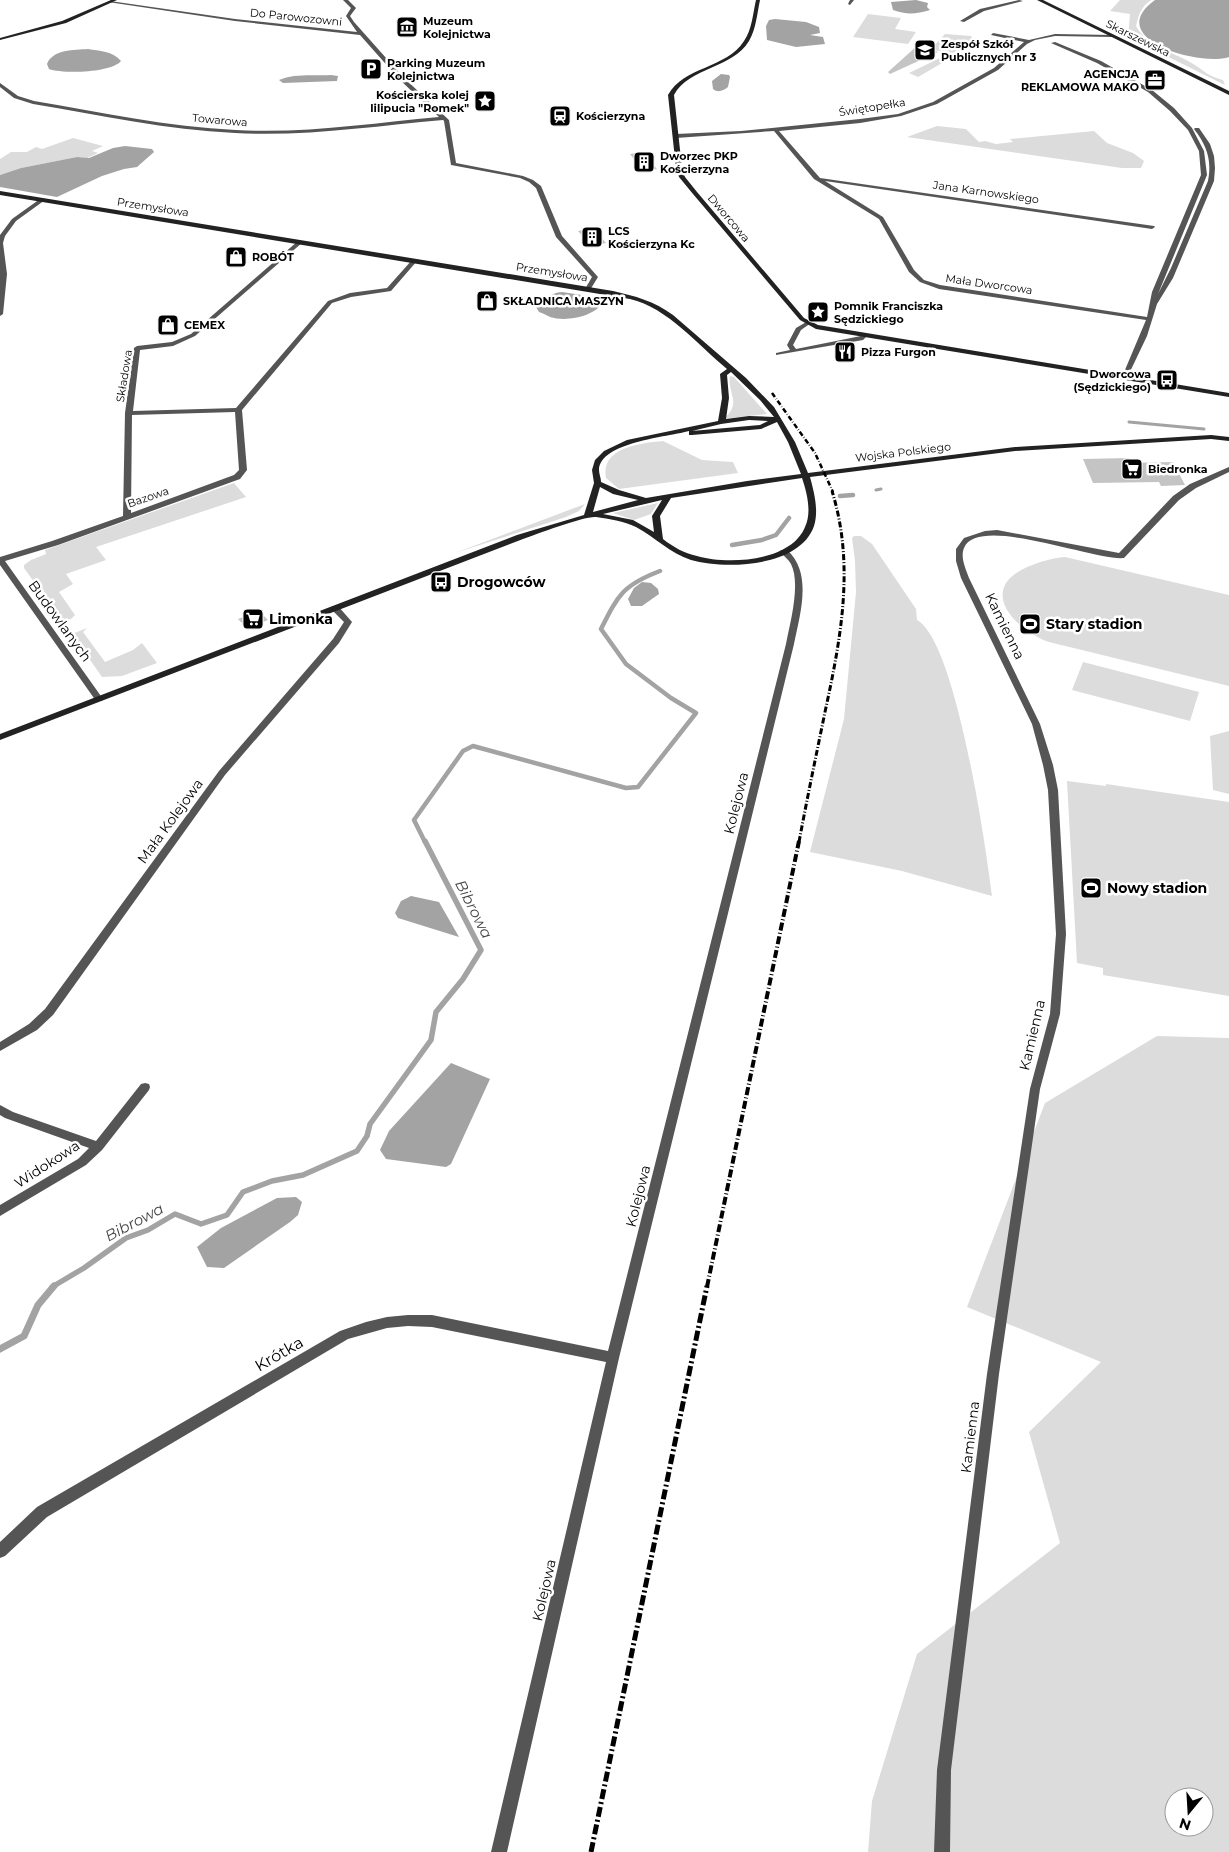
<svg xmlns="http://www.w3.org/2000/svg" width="1229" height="1852" viewBox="0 0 1229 1852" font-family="Montserrat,sans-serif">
  <rect width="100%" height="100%" fill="#fff"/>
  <!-- green -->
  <path fill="#dcdcdc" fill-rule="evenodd" d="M 1120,0 L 1151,0 C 1141,7 1139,14 1136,26 C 1148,48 1175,52 1195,65 C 1207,73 1208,76 1223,80 L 1225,85 L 1128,37 L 1130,14 L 1110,11 Z
    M 868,14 L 901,18 L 895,29 L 916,32 L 908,44 L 853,37 Z
    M 945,34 L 971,36 L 974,41 L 954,55 L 931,49 Z
    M 942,57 L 949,59 L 918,77 L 909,73 Z
    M 937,126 L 966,129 L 979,142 L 985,141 L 996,144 L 1013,142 L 1010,139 L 1094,131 L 1107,143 L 1133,153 L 1144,161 L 1141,168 L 1122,168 L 907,137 Z
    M 73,138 L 103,146 L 92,151 L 98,153 L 87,158 L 77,157 L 21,168 L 0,175 L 0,159 L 11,152 L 27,152 L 36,147 L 42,149 Z
    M 730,376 L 734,377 L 767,414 L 723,419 C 743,403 727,394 730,376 Z
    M 663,441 L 702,460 L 733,462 L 738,473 L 619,489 L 606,478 C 600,447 642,443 663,441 Z
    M 234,483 L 246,497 L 96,547 L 106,560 L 66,574 L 73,584 L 59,592 L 75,615 L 71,619 L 62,621 L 24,568 L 24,565 L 31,560 L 46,554 L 45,550 Z
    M 658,503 L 651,514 L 634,520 L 613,513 Z
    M 585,504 L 579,511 L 566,517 L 455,553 Z
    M 854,536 L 861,536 L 872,544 L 916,609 L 917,620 C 956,641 986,847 992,896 L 902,871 L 810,852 L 844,719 L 856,592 L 855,561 L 852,538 Z
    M 1065,557 L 1229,595 L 1229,686 L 1049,642 C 1029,636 991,608 1006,583 C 1015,568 1049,558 1065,557 Z
    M 87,628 L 83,632 L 105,662 L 133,650 L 142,643 L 157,663 L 122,676 L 102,677 L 72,634 Z
    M 1083,662 L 1199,692 L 1190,721 L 1072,690 Z
    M 1229,731 L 1229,794 L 1213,790 L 1210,736 Z
    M 1067,781 L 1106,786 L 1106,784 L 1229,802 L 1229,996 L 1103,975 L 1103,968 L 1077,963 Z
    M 1157,1036 L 1229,1038 L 1229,1852 L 868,1852 L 872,1801 L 917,1654 L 1060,1543 L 1029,1432 L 1101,1362 L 967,1307 L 1045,1103 ZM 1174,1797 L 1204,1797 L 1204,1827 L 1174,1827 Z"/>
  <!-- water -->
  <path fill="#a3a3a3" d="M 916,0 L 928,3 L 927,7 L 930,10 C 916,14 907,15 893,10 L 891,2 Z
    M 1155,0 L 1229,0 L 1229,57 C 1201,67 1101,39 1155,0 Z
    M 775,19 L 806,22 L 819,27 L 820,33 L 810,35 L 823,37 L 825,44 L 796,47 L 767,40 L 766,26 L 769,20 Z
    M 88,49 C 99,51 113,51 121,61 C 111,73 63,74 49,69 L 47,64 C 53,49 74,50 88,49 Z
    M 721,74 L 729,75 L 730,77 L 728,87 C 723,91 718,93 713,89 L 712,81 Z
    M 331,75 L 338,76 L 337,81 L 283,83 L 279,80 C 294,73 315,76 331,75 Z
    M 125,146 L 152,149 L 154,152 L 137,167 L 124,169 L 102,176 L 57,197 L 0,187 L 0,175 L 21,168 L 77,157 L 89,158 L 113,148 Z
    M 562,292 L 601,298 L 603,302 C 594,317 566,322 550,317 C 546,315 543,313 539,312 L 536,307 C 544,299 550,293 562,292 Z
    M 642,582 L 651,583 L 658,589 L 659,594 L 642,606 L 631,606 L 628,599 L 634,588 Z
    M 411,896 L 439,902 L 459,937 L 398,918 L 395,913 L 401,901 Z
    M 451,1063 L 490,1079 L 451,1164 L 446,1167 L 386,1159 L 380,1150 L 389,1131 Z
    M 296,1197 L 302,1202 L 298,1215 L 290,1222 L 224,1268 L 207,1267 L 197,1247 L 221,1228 L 277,1198 Z"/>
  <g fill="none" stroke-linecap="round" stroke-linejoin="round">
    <!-- stream-far3 -->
    <path stroke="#a3a3a3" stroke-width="3" d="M 1129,422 L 1204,429
      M 876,490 L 881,489"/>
    <!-- stream-far2 -->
    <path stroke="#a3a3a3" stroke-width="4.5" d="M 840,496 L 853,495
      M 732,545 L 762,540 L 776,535 L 789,518
      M 425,842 L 414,820 L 463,751 L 473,746 L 626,788 L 638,787 L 696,713 L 671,698 L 626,664 L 601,629 C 618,595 623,585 660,571"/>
    <!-- stream-far1 -->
    <path stroke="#a3a3a3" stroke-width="5.5" d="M 52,1287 L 84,1268 L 126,1238 L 148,1230 L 175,1214 L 201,1224 L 227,1215 L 243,1192 L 272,1181 L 303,1175 L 357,1151 L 367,1136 L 370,1124 L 431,1040 L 436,1012 L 463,979 L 481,950 L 425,841"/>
    <!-- stream -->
    <path stroke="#a3a3a3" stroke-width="7" d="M 0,1349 L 24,1336 L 38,1305 L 54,1286"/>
  </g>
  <!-- building -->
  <path fill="#c4c4c4" d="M 918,45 L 938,52 L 890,74 L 888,72 Z
    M 643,152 L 657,169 L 643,171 L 630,154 Z
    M 593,228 L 606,243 L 591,246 L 578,231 Z
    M 1129,458 L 1132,463 L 1173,462 L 1185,485 L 1161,486 L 1159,482 L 1093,483 L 1083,459 Z
    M 259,611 L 268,620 L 247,628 L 238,619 Z"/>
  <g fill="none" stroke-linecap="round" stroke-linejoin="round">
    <!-- street -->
    <path fill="#555" fill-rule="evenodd" d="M 343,0 L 348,0 L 356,8 L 350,16 L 354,22 L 403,77 L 449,120 L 456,163 L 523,176 L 533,180 L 541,186 L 562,236 L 598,277 L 590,290 L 585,289 L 592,277 L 556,237 L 536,188 L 529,182 L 520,178 L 451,165 L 444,121 L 443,120 C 374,126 304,137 235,133 C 167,130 100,115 33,104 L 14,98 L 0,87 L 0,83 L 18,96 L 34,101 C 100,112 168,127 236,130 C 304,134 372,123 439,117 L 399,79 L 360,35 L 235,21 L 108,2 L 110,1 L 235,19 L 357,32 L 346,16 L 351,8 Z
      M 850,0 L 854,0 L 850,5 L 848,4 Z
      M 1019,0 L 1023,1 L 984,11 L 964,22 L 960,21 L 980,9 Z
      M 993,33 L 1029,40 L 1055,34 L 1112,35 L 1114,36 L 1112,37 L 1055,36 L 1035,40 L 1027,44 L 998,70 L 937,104 L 901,116 L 860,123 L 779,131 L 820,178 L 1154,226 L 1155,227 L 1152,229 L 825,181 L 883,217 L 914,270 L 924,280 L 940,285 L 1147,317 L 1152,292 L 1201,175 L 1199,151 L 1188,130 L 1170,111 L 1148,92 L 1097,63 L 1051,43 L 1055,42 L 1101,61 L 1152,90 L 1174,108 L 1192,128 L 1204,151 L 1207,175 L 1158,294 L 1171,268 L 1208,181 C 1212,160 1207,146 1194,129 L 1195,128 L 1199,128 L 1210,144 L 1214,156 L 1215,168 L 1214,181 L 1173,278 L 1157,304 L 1147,336 L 1127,378 L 1122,377 L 1146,320 L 939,289 L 920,282 L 909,272 L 879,219 L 814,179 L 774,131 L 676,138 L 673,136 L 676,134 L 741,131 L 860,119 L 898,114 L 933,102 L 994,68 L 1024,42 L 991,35 Z
      M 40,199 L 45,200 L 16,221 L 5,236 L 3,243 L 7,274 L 3,314 L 0,316 L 0,235 L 12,219 Z
      M 298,241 L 303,242 L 195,336 L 173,346 L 140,350 L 133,411 L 236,408 L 328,301 L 350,293 L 387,288 L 412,260 L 417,261 L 391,291 L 351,297 L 332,303 L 242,410 L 247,470 L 240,479 L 58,545 L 5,561 L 103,699 L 102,701 L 96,701 L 0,565 L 0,557 L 52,541 L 123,516 L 125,413 L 134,348 L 137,346 L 172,342 L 191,334 ZM 235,412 L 239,470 L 234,475 L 131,513 L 132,415 Z
      M 808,321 L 811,323 L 801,330 L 793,345 L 796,349 L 861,336 L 865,333 L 868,335 L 863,340 L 776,355 L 776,353 L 790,350 L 787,345 L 796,328 Z
      M 1229,467 L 1229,472 L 1196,488 L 1179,500 L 1124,558 C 1095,561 978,514 964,548 C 960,558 966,569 969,578 L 1040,724 L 1053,765 L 1058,790 L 1066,934 L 1060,1014 L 1040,1089 L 999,1374 L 951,1770 L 950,1852 L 934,1852 L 937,1770 L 987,1374 L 1030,1089 L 1050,1014 L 1056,934 L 1048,790 L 1043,765 L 1032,724 L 961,578 L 956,561 L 956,549 L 964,538 L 985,531 L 997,530 L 1119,553 L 1173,496 L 1190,484 Z
      M 781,550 L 787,550 C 813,573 800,614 794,644 L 619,1358 L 507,1852 L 491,1852 L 606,1362 L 432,1327 L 408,1326 L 387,1328 L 348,1339 L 47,1517 L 5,1556 L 0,1558 L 0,1542 L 37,1507 L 340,1331 L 366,1322 L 387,1317 L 408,1315 L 432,1315 L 608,1351 L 786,644 C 790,623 801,584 791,564 C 788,559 784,556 780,552 Z
      M 332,606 L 338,606 L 352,622 L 339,643 L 225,775 L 53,1015 L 37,1030 L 0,1051 L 0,1042 L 29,1024 L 45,1009 L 219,771 L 333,639 L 344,622 L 332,610 Z
      M 145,1083 L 149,1084 L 150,1087 L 149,1090 L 102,1150 L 86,1165 L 0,1216 L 0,1205 L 78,1159 L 89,1148 L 5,1118 L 0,1115 L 0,1105 L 13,1112 L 96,1141 L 141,1084 Z"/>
    <!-- secondary -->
    <path fill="#222" fill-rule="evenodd" d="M 111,0 L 117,0 L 66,23 L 0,40 L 0,38 L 62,21 Z
      M 756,0 L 760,0 C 757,14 756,29 749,41 C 732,69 689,67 674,95 L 682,168 L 685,177 L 697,192 L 804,318 L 818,325 L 1229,393 L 1229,397 L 816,329 L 800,320 L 693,194 L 679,177 L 676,168 L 668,95 C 684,66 726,69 744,41 C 752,30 753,13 756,0 Z
      M 1037,0 L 1043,0 L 1229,91 L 1229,95 Z
      M 0,191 L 613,291 C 635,296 654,301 673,315 L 746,378 L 774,407 L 795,442 L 808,473 L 1015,447 L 1211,435 L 1229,437 L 1229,441 L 1211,439 L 1015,451 L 810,477 C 814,492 819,510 814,526 C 800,567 726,570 691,560 C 670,553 656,538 636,527 C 624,521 609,519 596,517 C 584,516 537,534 523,539 L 0,740 L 0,734 L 517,535 L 584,515 L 594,483 L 592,470 L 595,460 L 604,451 L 627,440 L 718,421 L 722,398 L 720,374 L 727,369 C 698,345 668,308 630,299 L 0,195 ZM 731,372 L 760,400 L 774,417 L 749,416 L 726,419 L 729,398 L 727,375 ZM 749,420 L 768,421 L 760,425 L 692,431 L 721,424 ZM 777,422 L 788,442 L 801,474 L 747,481 L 646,498 L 619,490 L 601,482 C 601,478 599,474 599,470 C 600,442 668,437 689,431 L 689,435 L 692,435 L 761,429 ZM 802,478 C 807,493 812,512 805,527 C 791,562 727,565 697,556 C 684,553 673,547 663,539 L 660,516 L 671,498 ZM 600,487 L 613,494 L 638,500 L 593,512 ZM 662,500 L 652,516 L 654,532 L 633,520 L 603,514 Z"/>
    <!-- rail-far3 -->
    <path stroke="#000" stroke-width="2.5" stroke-dasharray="5 2 0.5 2" stroke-linecap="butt" d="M 772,393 L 815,453 L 833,492"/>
    <!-- rail-far2 -->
    <path stroke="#000" stroke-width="3" stroke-dasharray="6 2 1 2" stroke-linecap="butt" d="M 799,842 C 807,799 816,756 825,712 C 841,638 855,565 832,491"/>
    <!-- rail-far1 -->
    <path stroke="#000" stroke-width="4" stroke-dasharray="8 2.5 1 2.5" stroke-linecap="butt" d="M 707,1287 L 799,841"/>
    <!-- rail -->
    <path stroke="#000" stroke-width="5" stroke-dasharray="10 3 2 3" stroke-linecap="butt" d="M 591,1852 L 707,1286"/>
  </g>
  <!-- icons -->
  <defs>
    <g id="museum-square" transform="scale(1.125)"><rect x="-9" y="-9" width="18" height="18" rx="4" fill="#000" stroke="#fff"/><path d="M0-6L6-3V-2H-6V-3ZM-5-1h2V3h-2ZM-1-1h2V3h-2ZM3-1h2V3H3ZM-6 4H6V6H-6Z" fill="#fff"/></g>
    <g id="school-square" transform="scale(1.125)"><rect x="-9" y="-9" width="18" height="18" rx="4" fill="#000" stroke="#fff"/><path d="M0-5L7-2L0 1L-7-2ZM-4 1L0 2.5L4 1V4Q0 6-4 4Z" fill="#fff"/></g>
    <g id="parking-square" transform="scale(1.125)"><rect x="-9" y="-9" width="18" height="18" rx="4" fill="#000" stroke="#fff"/><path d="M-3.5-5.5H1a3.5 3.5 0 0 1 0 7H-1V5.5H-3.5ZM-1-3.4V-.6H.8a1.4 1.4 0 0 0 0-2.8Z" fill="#fff"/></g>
    <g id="office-square" transform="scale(1.125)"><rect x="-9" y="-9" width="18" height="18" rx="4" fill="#000" stroke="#fff"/><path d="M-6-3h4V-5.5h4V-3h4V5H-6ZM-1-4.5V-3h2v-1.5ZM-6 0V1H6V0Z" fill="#fff"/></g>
    <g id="sight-square" transform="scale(1.125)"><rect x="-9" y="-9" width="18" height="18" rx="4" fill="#000" stroke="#fff"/><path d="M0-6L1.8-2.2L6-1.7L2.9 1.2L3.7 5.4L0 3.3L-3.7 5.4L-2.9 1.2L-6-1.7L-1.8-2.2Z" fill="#fff"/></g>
    <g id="station-square" transform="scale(1.125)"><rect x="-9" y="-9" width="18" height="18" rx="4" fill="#000" stroke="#fff"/><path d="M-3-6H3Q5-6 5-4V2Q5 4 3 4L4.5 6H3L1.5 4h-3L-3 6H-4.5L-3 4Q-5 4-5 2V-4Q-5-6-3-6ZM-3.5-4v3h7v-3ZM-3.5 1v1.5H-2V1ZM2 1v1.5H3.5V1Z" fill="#fff"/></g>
    <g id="building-square" transform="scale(1.125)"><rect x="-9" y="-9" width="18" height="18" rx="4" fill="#000" stroke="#fff"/><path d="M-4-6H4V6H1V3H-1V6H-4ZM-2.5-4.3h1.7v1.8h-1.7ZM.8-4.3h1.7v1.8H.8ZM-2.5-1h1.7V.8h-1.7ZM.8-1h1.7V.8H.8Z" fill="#fff"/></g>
    <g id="shop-square" transform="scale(1.125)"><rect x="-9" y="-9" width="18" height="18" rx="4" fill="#000" stroke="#fff"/><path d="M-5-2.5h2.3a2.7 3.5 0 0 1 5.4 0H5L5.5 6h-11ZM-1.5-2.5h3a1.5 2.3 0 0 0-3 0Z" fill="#fff"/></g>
    <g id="restaurant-square" transform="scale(1.125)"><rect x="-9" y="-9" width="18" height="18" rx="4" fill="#000" stroke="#fff"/><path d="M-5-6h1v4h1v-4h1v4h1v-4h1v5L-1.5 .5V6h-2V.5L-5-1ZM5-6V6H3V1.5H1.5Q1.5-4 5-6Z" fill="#fff"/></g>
    <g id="bus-square" transform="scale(1.125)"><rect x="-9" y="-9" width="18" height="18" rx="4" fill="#000" stroke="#fff"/><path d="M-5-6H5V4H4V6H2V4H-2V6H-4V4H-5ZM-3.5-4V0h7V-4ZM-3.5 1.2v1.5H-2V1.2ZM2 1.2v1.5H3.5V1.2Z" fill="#fff"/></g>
    <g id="supermarket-square" transform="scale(1.125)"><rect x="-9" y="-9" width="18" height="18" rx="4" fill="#000" stroke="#fff"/><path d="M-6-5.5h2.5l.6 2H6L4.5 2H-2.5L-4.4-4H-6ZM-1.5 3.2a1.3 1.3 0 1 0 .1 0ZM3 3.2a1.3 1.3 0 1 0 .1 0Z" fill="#fff"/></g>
    <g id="stadium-square" transform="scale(1.125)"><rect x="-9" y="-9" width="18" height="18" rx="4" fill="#000" stroke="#fff"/><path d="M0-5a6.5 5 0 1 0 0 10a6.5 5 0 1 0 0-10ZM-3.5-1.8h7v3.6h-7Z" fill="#fff"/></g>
  </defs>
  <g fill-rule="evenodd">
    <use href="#museum-square" x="407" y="27"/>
    <use href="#school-square" x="925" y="50"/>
    <use href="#parking-square" x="371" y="69"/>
    <use href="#office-square" x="1155" y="80"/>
    <use href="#sight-square" x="485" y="101"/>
    <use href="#station-square" x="560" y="116"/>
    <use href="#building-square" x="644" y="162"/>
    <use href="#building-square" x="592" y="237"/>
    <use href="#shop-square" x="236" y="257"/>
    <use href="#shop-square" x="487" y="301"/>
    <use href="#sight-square" x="818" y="312"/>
    <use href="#shop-square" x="168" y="325"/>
    <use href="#restaurant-square" x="845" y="352"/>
    <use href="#bus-square" x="1167" y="380"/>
    <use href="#supermarket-square" x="1132" y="469"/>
    <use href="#bus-square" x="441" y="582"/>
    <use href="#supermarket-square" x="253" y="619"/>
    <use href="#stadium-square" x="1030" y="624"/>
    <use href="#stadium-square" x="1091" y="888"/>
  </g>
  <g text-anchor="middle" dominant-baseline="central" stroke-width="5" stroke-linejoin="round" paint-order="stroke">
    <!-- far-street labels -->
    <g font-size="11" fill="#000" stroke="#fff">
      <text transform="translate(296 17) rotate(6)">Do Parowozowni</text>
      <text transform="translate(1138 38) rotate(26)">Skarszewska</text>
      <text transform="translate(872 107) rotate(-9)">Świętopełka</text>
      <text transform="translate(220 120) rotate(5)">Towarowa</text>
      <text transform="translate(986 192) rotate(8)">Jana Karnowskiego</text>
      <text transform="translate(153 207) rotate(9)">Przemysłowa</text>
      <text transform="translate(729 218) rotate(50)">Dworcowa</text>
      <text transform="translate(552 272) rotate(9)">Przemysłowa</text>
      <text transform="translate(989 284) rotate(8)">Mała Dworcowa</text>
      <text transform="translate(124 376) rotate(-81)">Składowa</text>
      <text transform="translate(903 452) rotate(-7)">Wojska Polskiego</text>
      <text transform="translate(148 497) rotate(-19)">Bazowa</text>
    </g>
    <!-- far-poi labels -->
    <g font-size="11" font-weight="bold" fill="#000" stroke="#fff" text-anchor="start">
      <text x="423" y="21">Muzeum<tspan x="423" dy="13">Kolejnictwa</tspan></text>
      <text x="941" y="44">Zespół Szkół<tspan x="941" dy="13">Publicznych nr 3</tspan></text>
      <text x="387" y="63">Parking Muzeum<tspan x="387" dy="13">Kolejnictwa</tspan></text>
      <text x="1139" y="74" text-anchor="end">AGENCJA<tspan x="1139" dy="13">REKLAMOWA MAKO</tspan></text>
      <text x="469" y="95" text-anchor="end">Kościerska kolej<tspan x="469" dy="13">lilipucia "Romek"</tspan></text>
      <text x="576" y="116">Kościerzyna</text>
      <text x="660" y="156">Dworzec PKP<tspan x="660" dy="13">Kościerzyna</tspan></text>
      <text x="608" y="231">LCS<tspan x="608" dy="13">Kościerzyna Kc</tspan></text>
      <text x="252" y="257">ROBÓT</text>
      <text x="503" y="301">SKŁADNICA MASZYN</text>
      <text x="834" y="306">Pomnik Franciszka<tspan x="834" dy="13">Sędzickiego</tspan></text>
      <text x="184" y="325">СEMEX</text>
      <text x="861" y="352">Pizza Furgon</text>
      <text x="1151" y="374" text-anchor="end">Dworcowa<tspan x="1151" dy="13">(Sędzickiego)</tspan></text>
      <text x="1148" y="469">Biedronka</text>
    </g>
    <!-- poi labels -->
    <g font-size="14" font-weight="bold" fill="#000" stroke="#fff" text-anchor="start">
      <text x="457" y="582">Drogowców</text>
      <text x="269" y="619">Limonka</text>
      <text x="1046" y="624">Stary stadion</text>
      <text x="1107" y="888">Nowy stadion</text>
    </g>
    <!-- street labels -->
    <g font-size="14" fill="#000" stroke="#fff">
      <text transform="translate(60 621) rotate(54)">Budowlanych</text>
      <text transform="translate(1005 626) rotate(64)">Kamienna</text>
      <text transform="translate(736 803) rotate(-76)">Kolejowa</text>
      <text transform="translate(170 821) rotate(-54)">Mała Kolejowa</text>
      <text transform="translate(1032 1035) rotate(-77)">Kamienna</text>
      <text transform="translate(47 1164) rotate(-33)">Widokowa</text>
      <text transform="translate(638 1196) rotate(-76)">Kolejowa</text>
      <text transform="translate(970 1437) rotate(-83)">Kamienna</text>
      <text transform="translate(544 1590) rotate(-77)">Kolejowa</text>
    </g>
    <!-- water labels -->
    <g font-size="15" font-style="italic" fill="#444" stroke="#fff">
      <text transform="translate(474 909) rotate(63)">Bibrowa</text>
      <text transform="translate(134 1222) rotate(-28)">Bibrowa</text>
    </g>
    <!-- near-street labels -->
    <g font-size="16" fill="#000" stroke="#fff">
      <text transform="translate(279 1354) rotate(-30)">Krótka</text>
    </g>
  </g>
  <!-- north arrow -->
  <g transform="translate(1189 1812) rotate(198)"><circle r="24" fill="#ffffff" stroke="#999999"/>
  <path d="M0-4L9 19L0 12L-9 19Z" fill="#000000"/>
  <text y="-8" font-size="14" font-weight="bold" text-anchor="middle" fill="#000000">N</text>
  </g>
</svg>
